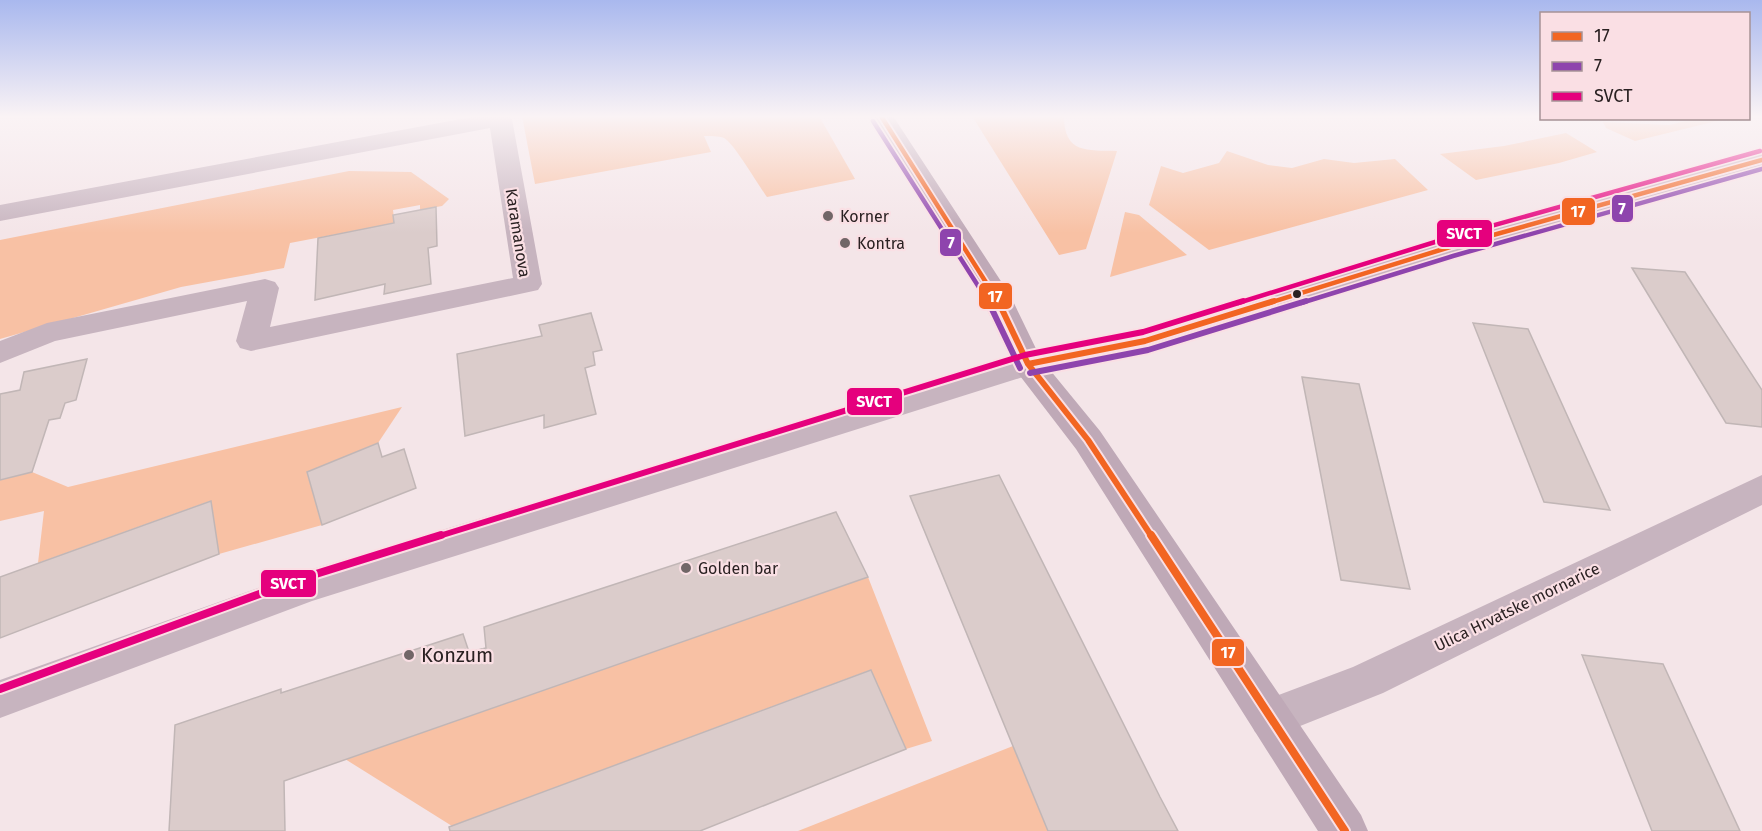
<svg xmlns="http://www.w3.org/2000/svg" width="1762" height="831" viewBox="0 0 1762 831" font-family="'Fira Sans',sans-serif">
  <rect width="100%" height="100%" fill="#f4e5e8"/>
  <!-- green -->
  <path fill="#f8c1a4" d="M 522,116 L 819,116 L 855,179 L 767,197 C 758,185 734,143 724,138 C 719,136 710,136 704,136 L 711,152 L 535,184 Z
    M 972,116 L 1064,116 C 1064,154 1087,150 1117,151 L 1086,249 L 1059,255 Z
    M 1694,119 L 1725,119 L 1635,141 L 1606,128 L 1603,122 L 1669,125 Z
    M 1566,133 L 1597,152 L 1559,163 L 1476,180 L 1440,154 L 1504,146 Z
    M 1227,151 L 1268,165 L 1292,168 L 1324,159 L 1354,163 L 1395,159 L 1428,190 L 1209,250 L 1149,205 L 1161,166 L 1183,173 L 1219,163 Z
    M 349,171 L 411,172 L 449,199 L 442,206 L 420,210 L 420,205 L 393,210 L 395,227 L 369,228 L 290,243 L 284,268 L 181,287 L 0,339 L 0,240 Z
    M 1125,212 L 1139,215 L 1187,255 L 1110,277 Z
    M 402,407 L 378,443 L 307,472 L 322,525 L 219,554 L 210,501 L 38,563 L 44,511 L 0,521 L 0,480 L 32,472 L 68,487 Z
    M 868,577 L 932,741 L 906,749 L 870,670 L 452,826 L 345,759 Z
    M 1013,746 L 1048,831 L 798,831 Z"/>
  <!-- building -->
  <path fill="#dbcccb" stroke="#c1b6b6" stroke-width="1.5" d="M 436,207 L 437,246 L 428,248 L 431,284 L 384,294 L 385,284 L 315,300 L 318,238 L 394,223 L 393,215 Z
    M 1632,268 L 1685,272 L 1762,390 L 1762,427 L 1726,423 Z
    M 591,313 L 602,350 L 593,352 L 595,365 L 585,368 L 596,414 L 544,428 L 544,415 L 465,436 L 457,354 L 542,336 L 539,325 Z
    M 1473,323 L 1528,329 L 1610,510 L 1544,502 Z
    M 87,359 L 76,400 L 65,403 L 60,418 L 49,420 L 32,472 L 0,480 L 0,394 L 20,390 L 24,372 Z
    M 1302,377 L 1359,384 L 1410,589 L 1341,580 Z
    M 378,443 L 382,457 L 404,449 L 416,488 L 322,525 L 307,472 Z
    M 999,475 L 1160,797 L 1178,831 L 1048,831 L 910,496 Z
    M 211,501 L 219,554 L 0,638 L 0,577 Z
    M 836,512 L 868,577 L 284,781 L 285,831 L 169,831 L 175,725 L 281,689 L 281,693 L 463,634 L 469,652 L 486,648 L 484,627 Z
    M 1582,655 L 1663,664 L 1740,831 L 1652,831 Z
    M 871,670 L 906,749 L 700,831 L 450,831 L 449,827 Z"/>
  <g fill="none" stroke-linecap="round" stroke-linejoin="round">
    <!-- minor -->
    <path fill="#c7b4bf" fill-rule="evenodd" d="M 477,116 L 510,116 L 512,119 L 542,284 L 538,290 L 251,351 L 240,348 L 236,341 L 247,301 L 55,341 L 0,363 L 0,341 L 47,323 L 265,279 L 275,282 L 279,288 L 270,327 L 513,278 L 490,128 L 0,221 L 0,205 Z
      M 1762,153 L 1762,168 L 1460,253 L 1156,348 L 1028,375 L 1017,372 L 1012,364 L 1017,356 L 1028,353 L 1142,331 L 1440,241 Z
      M 1762,475 L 1762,505 L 1383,693 L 1270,738 L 1255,732 L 1249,718 L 1255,704 L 1353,667 Z"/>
    <!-- tertiary -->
    <path fill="#c7b4bf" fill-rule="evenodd" d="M 1028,353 L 1039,356 L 1044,364 L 1039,372 L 312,601 L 0,718 L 0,680 L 306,571 Z"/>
    <!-- secondary -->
    <path fill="#bfa9b7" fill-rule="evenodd" d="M 870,116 L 893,116 L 1010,295 L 1041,359 L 1100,431 L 1361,815 L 1368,831 L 1318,831 L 1076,449 L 1017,372 L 980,295 Z"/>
    <!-- bus-1-far2 casing -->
    <g stroke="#fadfe4" stroke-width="8">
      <path id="bus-1-far2" d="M 881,116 L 999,303
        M 1269,303 L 1450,247 L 1762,160"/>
    </g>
    <!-- bus-1-far1 casing -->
    <g stroke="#fadfe4" stroke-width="10">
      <path id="bus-1-far1" d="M 998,301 L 1028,364 L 1088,440 L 1152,537
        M 1028,364 L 1145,341 L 1274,301"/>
    </g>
    <!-- bus-1 casing -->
    <g stroke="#fadfe4" stroke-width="12">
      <path id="bus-1" d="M 1151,535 L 1345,831"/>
    </g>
    <!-- bus-2-far1 casing -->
    <g stroke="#fadfe4" stroke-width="8">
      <path id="bus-2-far1" d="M 873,121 L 989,303
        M 1301,303 L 1453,256 L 1762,169"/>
    </g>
    <!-- bus-2 casing -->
    <g stroke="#fadfe4" stroke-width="10">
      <path id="bus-2" d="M 988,301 L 1020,368
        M 1030,373 L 1148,350 L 1306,301"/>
    </g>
    <!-- bus-3-far2 casing -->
    <g stroke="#fadfe4" stroke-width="8">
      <path id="bus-3-far2" d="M 1238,303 L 1448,238 L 1760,151"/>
    </g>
    <!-- bus-3-far1 casing -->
    <g stroke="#fadfe4" stroke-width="10">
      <path id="bus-3-far1" d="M 436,537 L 1025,355 L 1143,332 L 1243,301"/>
    </g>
    <!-- bus-3 casing -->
    <g stroke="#fadfe4" stroke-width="12">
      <path id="bus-3" d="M 0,689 L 303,578 L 441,535"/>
    </g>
    <!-- bus-1-far2 -->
    <use href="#bus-1-far2" stroke="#f26522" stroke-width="4.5"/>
    <!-- bus-1-far1 -->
    <use href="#bus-1-far1" stroke="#f26522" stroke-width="6"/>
    <!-- bus-1 -->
    <use href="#bus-1" stroke="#f26522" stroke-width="8"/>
    <!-- bus-2-far1 -->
    <use href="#bus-2-far1" stroke="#8e44ad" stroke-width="4.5"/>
    <!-- bus-2 -->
    <use href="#bus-2" stroke="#8e44ad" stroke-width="6"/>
    <!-- bus-3-far2 -->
    <use href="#bus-3-far2" stroke="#e5007d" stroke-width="4.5"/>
    <!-- bus-3-far1 -->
    <use href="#bus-3-far1" stroke="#e5007d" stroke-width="6"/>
    <!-- bus-3 -->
    <use href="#bus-3" stroke="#e5007d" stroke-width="8"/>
  </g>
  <!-- sky -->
  <linearGradient id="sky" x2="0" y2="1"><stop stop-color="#a9b8ee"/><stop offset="0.5" stop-color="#faf3f5"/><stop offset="1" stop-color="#faf3f5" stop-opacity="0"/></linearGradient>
  <rect width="1762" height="233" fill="url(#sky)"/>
  <!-- markers -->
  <g fill="#716667" stroke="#fadfe4" stroke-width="2">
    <circle cx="828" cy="216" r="6"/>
    <circle cx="845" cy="243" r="6"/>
    <circle cx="686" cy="568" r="6"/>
    <circle cx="409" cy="655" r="6"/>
  </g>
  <circle fill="#2a2122" stroke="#fadfe4" stroke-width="2" cx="1297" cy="294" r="5"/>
  <g text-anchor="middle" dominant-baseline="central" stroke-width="4.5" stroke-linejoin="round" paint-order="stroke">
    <!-- poi labels -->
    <g font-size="16" fill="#2a2122" stroke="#fadfe4" text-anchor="start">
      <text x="840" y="216">Korner</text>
      <text x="857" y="243">Kontra</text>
      <text x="698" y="568">Golden bar</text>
    </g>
    <!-- street labels -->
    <g font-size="16" fill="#2a2122" stroke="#fadfe4">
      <text transform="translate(518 233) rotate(81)">Karamanova</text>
      <text transform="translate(1517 607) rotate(-26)">Ulica Hrvatske mornarice</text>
    </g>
    <!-- near-poi labels -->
    <g font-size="20" fill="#2a2122" stroke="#fadfe4" text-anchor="start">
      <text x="421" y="655">Konzum</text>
    </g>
  </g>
  <g stroke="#fadfe4" stroke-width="2">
    <rect x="1611" y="194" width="23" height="29" rx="6" fill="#8e44ad"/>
    <rect x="1561" y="197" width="35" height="29" rx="6" fill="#f26522"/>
    <rect x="1436" y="219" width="57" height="29" rx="6" fill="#e5007d"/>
    <rect x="939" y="228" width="23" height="29" rx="6" fill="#8e44ad"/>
    <rect x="978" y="282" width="35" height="28" rx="6" fill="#f26522"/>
    <rect x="846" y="387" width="57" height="29" rx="6" fill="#e5007d"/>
    <rect x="260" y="569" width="57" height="29" rx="6" fill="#e5007d"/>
    <rect x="1211" y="638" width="34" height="29" rx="6" fill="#f26522"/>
  </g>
  <g font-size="16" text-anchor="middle" font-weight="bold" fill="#fff">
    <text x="1622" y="214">7</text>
    <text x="1578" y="217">17</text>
    <text x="1464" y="239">SVCT</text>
    <text x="951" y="248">7</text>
    <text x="995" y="302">17</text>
    <text x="874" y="407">SVCT</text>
    <text x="288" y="589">SVCT</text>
    <text x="1228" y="658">17</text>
  </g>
  <!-- legend -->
  <rect x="1540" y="12" width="210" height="108" fill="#fadfe4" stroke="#a79396" stroke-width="1.5"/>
  <rect x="1552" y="32" width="30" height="9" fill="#f26522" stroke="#a79396" stroke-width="1.5"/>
  <text x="1594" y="42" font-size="18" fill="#2a2122">17</text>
  <rect x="1552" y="62" width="30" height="9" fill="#8e44ad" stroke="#a79396" stroke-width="1.5"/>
  <text x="1594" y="72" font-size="18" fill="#2a2122">7</text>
  <rect x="1552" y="92" width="30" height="9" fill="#e5007d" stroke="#a79396" stroke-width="1.5"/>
  <text x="1594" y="102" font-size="18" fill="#2a2122">SVCT</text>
</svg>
